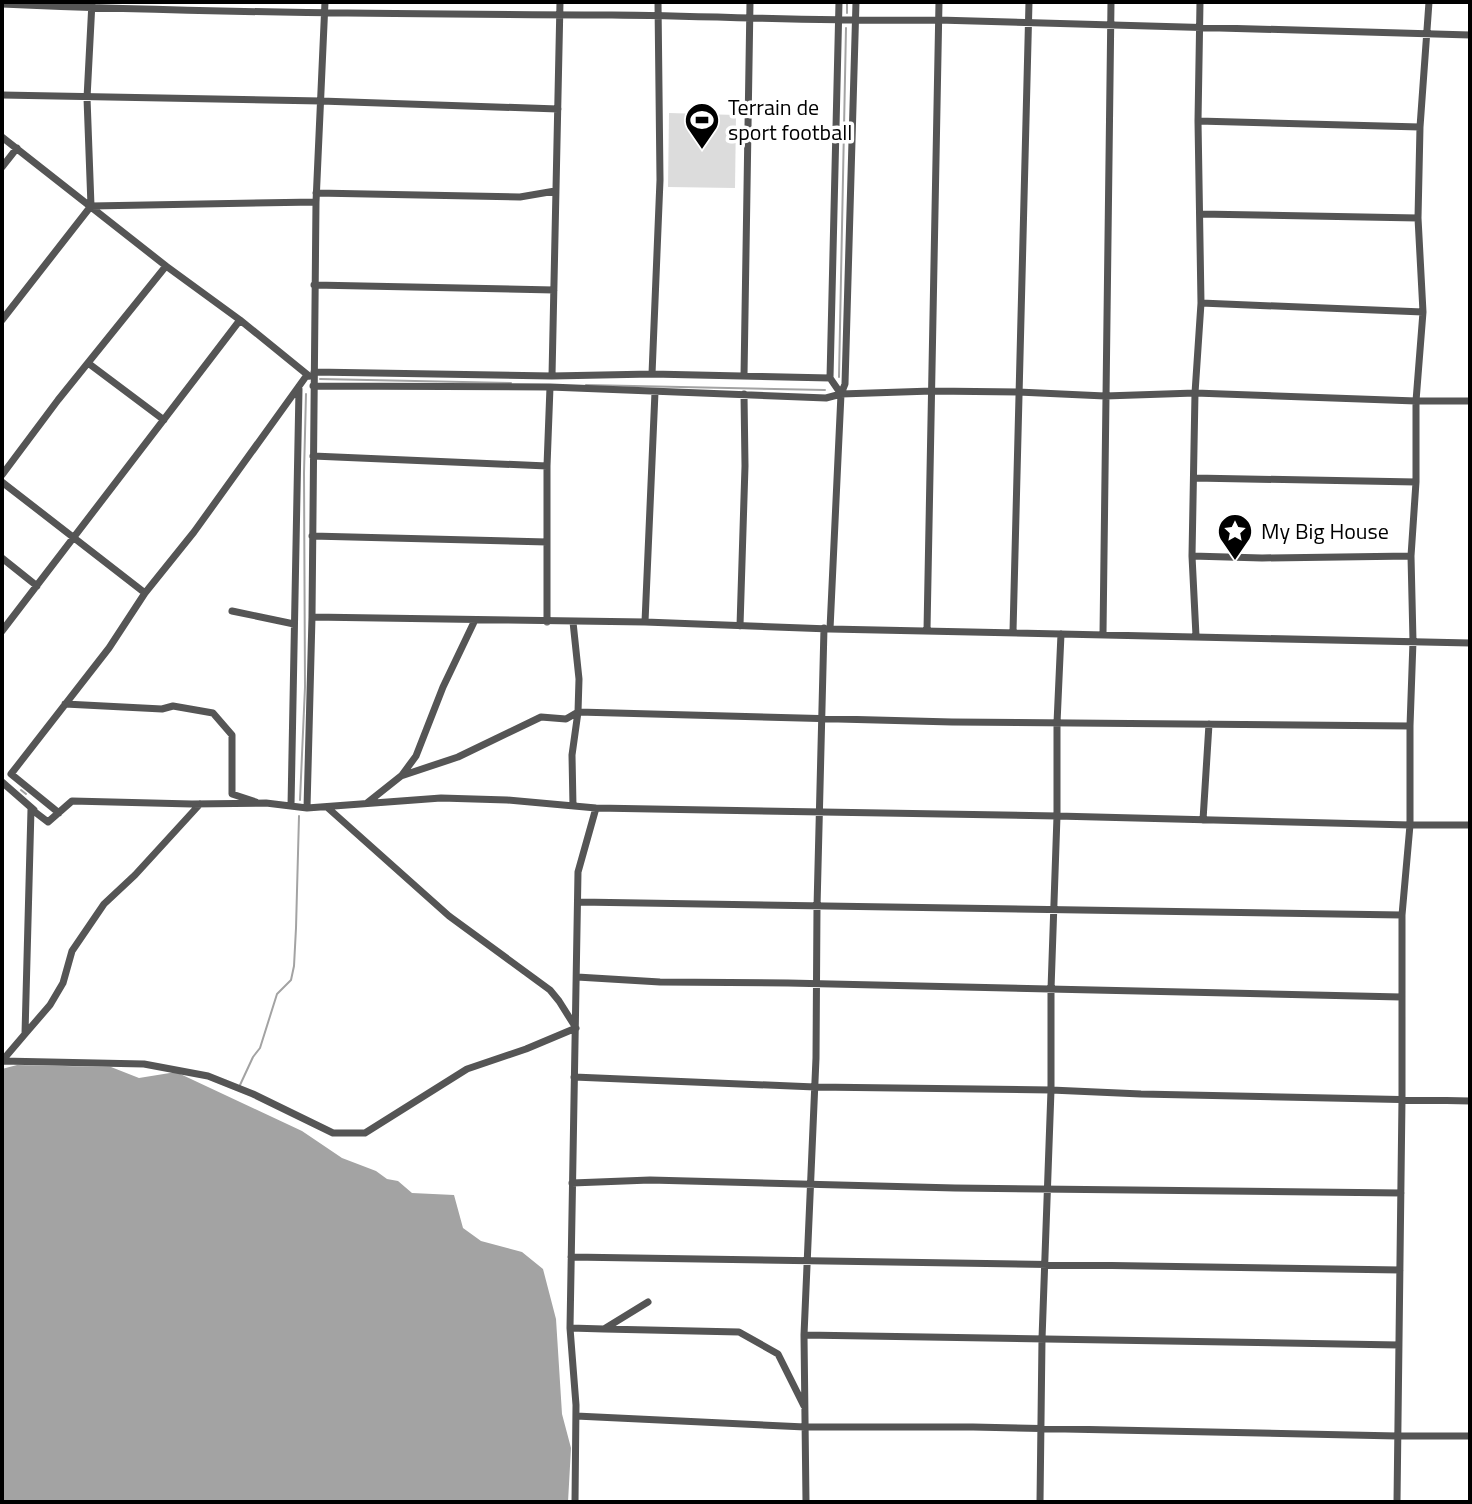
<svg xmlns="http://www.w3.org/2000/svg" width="1472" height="1504" viewBox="0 0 1472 1504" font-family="'Titillium Web',sans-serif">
  <rect width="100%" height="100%" fill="#fff"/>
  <!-- green -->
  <path fill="#dcdcdc" d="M 669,113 L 736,115 L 735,188 L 668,187 Z"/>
  <!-- water -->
  <path fill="#a3a3a3" d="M 17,1065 L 111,1067 L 139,1078 L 176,1072 L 302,1131 L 342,1158 L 376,1171 L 387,1179 L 398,1181 L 412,1193 L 454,1195 L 463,1228 L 481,1241 L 522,1252 L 543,1269 L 556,1319 L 562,1414 L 571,1448 L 568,1502 L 2,1502 L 2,1069 Z"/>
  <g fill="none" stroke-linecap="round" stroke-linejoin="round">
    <!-- stream -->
    <path stroke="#a3a3a3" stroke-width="2" d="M 847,13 L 847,2
      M 839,377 L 846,28
      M 320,379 L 511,383
      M 586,385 L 825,390
      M 21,790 L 26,794
      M 300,800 L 305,687 L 304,473 L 306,394
      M 240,1085 L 253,1057 L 260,1048 L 277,994 L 291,980 L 294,966 L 296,928 L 299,816"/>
    <!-- minor -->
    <path stroke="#555" stroke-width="7" d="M 2,4 C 205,13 409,14 612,15 C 721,16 829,22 938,20 L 1470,35
      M 2,95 L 321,101 L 558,109
      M 1198,121 L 1420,127
      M 2,137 L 166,266 L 240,320 L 309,376
      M 2,167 L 17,148
      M 316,193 L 520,197 L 555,191
      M 91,206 L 316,202
      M 1200,214 L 1418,218
      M 314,285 L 554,290
      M 1201,303 L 1423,312
      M 2,320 L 91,206 L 87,98 L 92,2
      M 88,363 L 164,420
      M 314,372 L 552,376 L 652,374 L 830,378 L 841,394 L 932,391 L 1018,392 L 1105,396 L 1195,393 L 1416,401 L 1470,401
      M 652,374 L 660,180 L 658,2
      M 552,376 L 560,2
      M 744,376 L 750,2
      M 830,378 L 839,2
      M 313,386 L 550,387 L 826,398 L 841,394
      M 313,456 L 547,466
      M 2,475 L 58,400 L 166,266
      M 1194,478 L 1416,482
      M 2,482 L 145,593
      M 312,536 L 547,542
      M 1192,556 L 1262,558 L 1411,556
      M 2,558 L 37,586
      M 232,611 L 294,624
      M 312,617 L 645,622 L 830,629 L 1470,643
      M 547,622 L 547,466 L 550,387
      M 645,622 L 655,392
      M 740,626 L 745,466 L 744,394
      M 830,629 L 841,394 L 845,384 L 856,2
      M 927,630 L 939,2
      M 2,631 L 240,320
      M 1013,632 L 1029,2
      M 1103,634 L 1111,2
      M 1196,636 L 1192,556 L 1195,393 L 1201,303 L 1198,121 L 1200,2
      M 65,704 L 162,709 L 173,706 L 213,713 L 232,735 L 232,794 L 256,802
      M 402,775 L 416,756 L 443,687 L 475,620
      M 2,782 L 34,810
      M 367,803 L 401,776 L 458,757 L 541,717 L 566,719 L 578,712 L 952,722 L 1410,726
      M 291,806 L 299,389
      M 573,806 L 572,755 L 578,712 L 579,679 L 573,622
      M 307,808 L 312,617 L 316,202 L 325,2
      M 59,813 L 11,774 L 109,648 L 145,593 L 194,532 L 307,375
      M 1203,820 L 1209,724
      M 579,902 L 1402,915
      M 577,977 L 660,982 L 788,983 L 1401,997
      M 25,1034 L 50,1005 L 63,983 L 72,951 L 104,904 L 135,875 L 200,804
      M 2,1061 L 25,1034 L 31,809 L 48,822 L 72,801 L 192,804 L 266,803 L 307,808 L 441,798 L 507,800 L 596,808 L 1057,816 L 1410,825 L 1470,825
      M 2,1061 L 144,1064 L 208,1076 L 253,1094 L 333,1133 L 365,1133 L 467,1069 L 526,1049 L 576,1028 L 559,1001 L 550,990 L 449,916 L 328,808
      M 574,1077 L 815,1087 L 1051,1090 L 1141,1094 L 1470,1101
      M 572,1183 L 650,1180 L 955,1188 L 1401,1193
      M 571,1257 L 1400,1270
      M 570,1328 L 604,1329 L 648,1302
      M 604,1329 L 739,1332 L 778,1354 L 804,1406
      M 804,1335 L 1399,1345
      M 576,1416 L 805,1427 L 973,1427 L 1397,1436 L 1470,1436
      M 575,1502 L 576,1405 L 570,1328 L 578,872 L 596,808
      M 806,1502 L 804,1335 L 816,1058 L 817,907 L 824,628
      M 1040,1502 L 1042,1339 L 1051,1090 L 1051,989 L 1057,816 L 1057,723 L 1061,634
      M 1397,1502 L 1402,1099 L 1402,915 L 1410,825 L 1410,726 L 1413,641 L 1411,556 L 1416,482 L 1416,401 L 1423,312 L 1418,218 L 1420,127 L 1429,2"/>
  </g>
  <!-- icons -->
  <defs>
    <g id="stadium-pin" transform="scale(1.8)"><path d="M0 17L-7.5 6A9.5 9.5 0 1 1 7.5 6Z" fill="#000" stroke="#fff"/><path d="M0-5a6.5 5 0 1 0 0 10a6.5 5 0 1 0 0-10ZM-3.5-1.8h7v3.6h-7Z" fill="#fff"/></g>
    <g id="sight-pin" transform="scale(1.8)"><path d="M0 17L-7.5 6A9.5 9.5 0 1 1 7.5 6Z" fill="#000" stroke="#fff"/><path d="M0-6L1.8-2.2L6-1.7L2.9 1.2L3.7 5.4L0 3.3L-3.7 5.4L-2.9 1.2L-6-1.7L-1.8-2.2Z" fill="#fff"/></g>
  </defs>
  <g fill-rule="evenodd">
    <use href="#stadium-pin" x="702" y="120"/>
    <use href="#sight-pin" x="1235" y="531"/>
  </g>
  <g text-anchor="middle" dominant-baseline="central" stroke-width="7" stroke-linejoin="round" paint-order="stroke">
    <!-- poi labels -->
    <g font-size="22" fill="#000" stroke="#fff" text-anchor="start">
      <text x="728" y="107">Terrain de<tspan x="728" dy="25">sport football</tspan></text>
      <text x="1261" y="531">My Big House</text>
    </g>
  </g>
  <!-- border -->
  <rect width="1472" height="1504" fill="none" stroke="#000000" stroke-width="8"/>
</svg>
